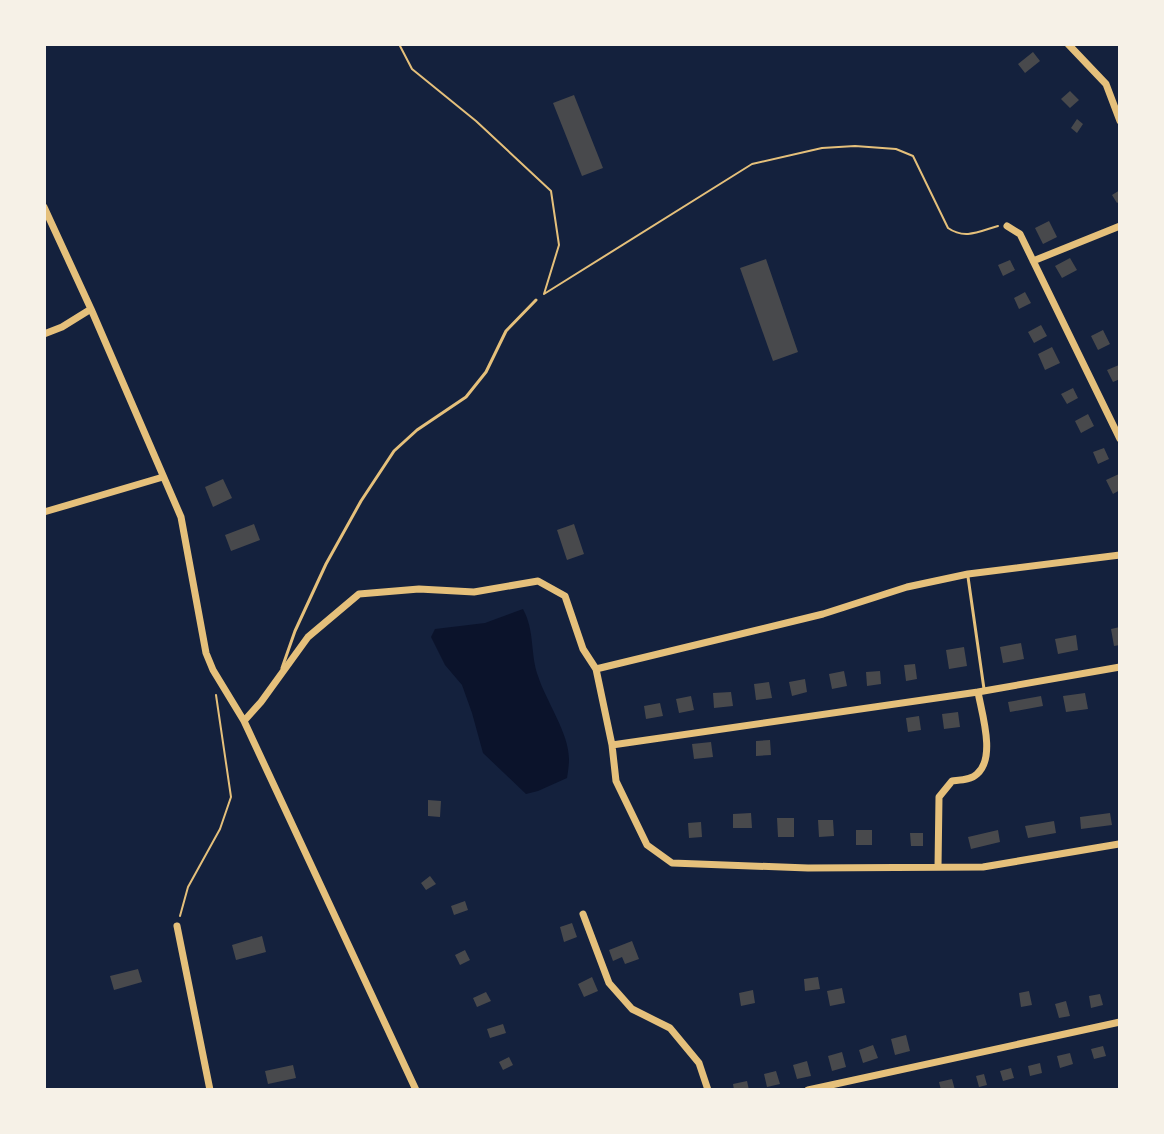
<svg xmlns="http://www.w3.org/2000/svg" width="1164" height="1134" viewBox="0 0 1164 1134" font-family="Commissioner,sans-serif">
  <rect width="100%" height="100%" fill="#14213d"/>
  <!-- water -->
  <path fill="#0b132b" d="M 523,609 C 535,631 530,653 538,676 C 546,701 569,733 569,759 C 569,765 568,772 567,778 L 538,791 L 526,794 L 483,753 L 472,713 L 462,685 L 445,665 L 431,637 L 435,629 L 485,623 Z"/>
  <!-- building -->
  <path fill="#48494c" d="M 1033,52 L 1040,61 L 1025,73 L 1018,64 Z
    M 1070,91 L 1079,100 L 1070,108 L 1061,99 Z
    M 574,95 L 603,168 L 582,176 L 553,103 Z
    M 1077,119 L 1083,124 L 1077,133 L 1071,128 Z
    M 1120,190 L 1120,201 L 1117,203 L 1112,195 Z
    M 1049,221 L 1057,237 L 1043,244 L 1035,228 Z
    M 1070,258 L 1077,270 L 1062,278 L 1055,266 Z
    M 766,259 L 798,352 L 773,361 L 740,268 Z
    M 1010,260 L 1015,270 L 1003,276 L 998,265 Z
    M 1025,292 L 1031,303 L 1019,309 L 1014,298 Z
    M 1041,325 L 1047,336 L 1034,343 L 1028,332 Z
    M 1103,330 L 1110,344 L 1098,350 L 1091,336 Z
    M 1052,347 L 1060,363 L 1045,370 L 1038,354 Z
    M 1119,365 L 1120,379 L 1113,382 L 1107,370 Z
    M 1073,388 L 1078,398 L 1067,404 L 1061,394 Z
    M 1088,414 L 1094,426 L 1081,433 L 1075,421 Z
    M 1104,448 L 1109,459 L 1098,464 L 1093,452 Z
    M 1119,474 L 1120,490 L 1113,494 L 1106,480 Z
    M 223,479 L 232,498 L 213,507 L 205,487 Z
    M 254,524 L 260,540 L 231,551 L 225,535 Z
    M 574,524 L 584,554 L 567,560 L 557,530 Z
    M 1120,627 L 1120,645 L 1114,646 L 1111,629 Z
    M 1076,635 L 1078,650 L 1058,654 L 1055,639 Z
    M 1021,643 L 1024,659 L 1003,663 L 1000,647 Z
    M 964,647 L 967,666 L 949,669 L 946,650 Z
    M 915,664 L 917,679 L 906,681 L 904,665 Z
    M 844,671 L 847,686 L 832,689 L 829,674 Z
    M 880,671 L 881,684 L 867,686 L 866,672 Z
    M 805,679 L 807,692 L 792,696 L 789,682 Z
    M 769,682 L 772,698 L 756,700 L 754,684 Z
    M 731,692 L 733,706 L 714,708 L 713,693 Z
    M 1085,693 L 1088,709 L 1066,712 L 1063,696 Z
    M 691,696 L 694,710 L 679,713 L 676,699 Z
    M 1041,696 L 1043,706 L 1010,712 L 1008,702 Z
    M 660,703 L 663,716 L 646,719 L 644,706 Z
    M 958,712 L 960,727 L 944,729 L 942,714 Z
    M 919,716 L 921,730 L 908,732 L 906,718 Z
    M 770,740 L 771,755 L 756,756 L 756,741 Z
    M 711,742 L 713,757 L 694,759 L 692,744 Z
    M 428,800 L 441,801 L 440,817 L 428,816 Z
    M 751,813 L 752,828 L 733,828 L 733,814 Z
    M 1110,813 L 1112,825 L 1081,829 L 1080,817 Z
    M 777,818 L 794,818 L 794,837 L 778,837 Z
    M 818,820 L 833,820 L 834,836 L 819,837 Z
    M 1054,821 L 1056,833 L 1028,838 L 1025,826 Z
    M 701,822 L 702,837 L 689,838 L 688,823 Z
    M 856,830 L 872,830 L 872,845 L 856,845 Z
    M 998,830 L 1000,842 L 971,849 L 968,837 Z
    M 910,833 L 923,833 L 923,846 L 911,846 Z
    M 430,876 L 436,884 L 426,890 L 421,883 Z
    M 465,901 L 468,910 L 454,915 L 451,906 Z
    M 572,923 L 577,937 L 564,942 L 560,927 Z
    M 262,936 L 266,952 L 236,960 L 232,945 Z
    M 632,941 L 639,959 L 625,964 L 622,957 L 613,961 L 609,950 Z
    M 465,950 L 470,960 L 460,965 L 455,955 Z
    M 138,969 L 142,982 L 114,990 L 110,976 Z
    M 592,977 L 598,991 L 584,997 L 578,984 Z
    M 818,977 L 820,989 L 805,991 L 804,979 Z
    M 842,988 L 845,1003 L 830,1006 L 827,991 Z
    M 753,990 L 755,1003 L 741,1006 L 739,993 Z
    M 1029,991 L 1032,1005 L 1021,1007 L 1019,993 Z
    M 486,992 L 491,1001 L 477,1007 L 473,998 Z
    M 1100,994 L 1103,1005 L 1091,1008 L 1089,996 Z
    M 1066,1001 L 1070,1016 L 1059,1018 L 1055,1004 Z
    M 503,1024 L 506,1033 L 490,1038 L 487,1029 Z
    M 906,1035 L 910,1051 L 895,1055 L 891,1039 Z
    M 873,1045 L 878,1058 L 863,1063 L 859,1050 Z
    M 1103,1046 L 1106,1056 L 1094,1059 L 1091,1049 Z
    M 842,1052 L 846,1067 L 832,1071 L 828,1056 Z
    M 1070,1053 L 1073,1064 L 1060,1068 L 1057,1056 Z
    M 509,1057 L 513,1065 L 503,1070 L 499,1062 Z
    M 807,1061 L 811,1076 L 797,1079 L 793,1065 Z
    M 1040,1063 L 1042,1073 L 1030,1076 L 1028,1066 Z
    M 293,1065 L 296,1078 L 268,1084 L 265,1071 Z
    M 1011,1068 L 1014,1078 L 1003,1081 L 1000,1071 Z
    M 776,1071 L 780,1084 L 767,1087 L 764,1074 Z
    M 984,1074 L 987,1085 L 979,1087 L 976,1076 Z
    M 952,1079 L 955,1090 L 941,1090 L 939,1082 Z
    M 747,1081 L 749,1090 L 734,1090 L 733,1084 Z"/>
  <g fill="none" stroke-linecap="round" stroke-linejoin="round">
    <!-- path -->
    <path stroke="#e5c07b" stroke-width="2" d="M 399,44 L 412,69 L 476,121 L 551,191 L 559,245 L 544,294
      M 544,294 L 752,164 L 822,148 L 855,146 L 896,149 L 913,156 L 948,228 C 965,240 980,231 998,226
      M 180,916 L 188,887 L 220,829 L 231,797 L 216,695"/>
    <!-- service -->
    <path stroke="#e5c07b" stroke-width="3" d="M 968,577 L 984,689
      M 282,668 L 295,631 L 326,564 L 361,501 L 394,451 L 417,430 L 466,397 L 486,372 L 506,331 L 536,300"/>
    <!-- minor -->
    <path stroke="#e5c07b" stroke-width="7" d="M 1068,44 L 1106,84 L 1120,121
      M 44,207 L 91,309 L 181,517 L 206,653 L 213,670 L 244,721
      M 1007,226 L 1020,234 L 1120,439
      M 1033,261 L 1120,226
      M 44,334 L 62,327 L 91,309
      M 44,512 L 163,477
      M 596,669 L 612,745
      M 1119,844 L 983,867 L 808,868 L 672,863 L 647,845 L 616,781 L 612,745 L 978,692 L 1120,667
      M 938,867 L 939,797 L 952,781 C 960,780 971,780 977,774 C 996,758 982,714 978,692
      M 583,914 L 609,983 L 632,1009 L 670,1028 L 699,1063 L 708,1090
      M 177,926 L 210,1090
      M 416,1090 L 244,721 L 261,702 L 308,637 L 359,594 L 419,589 L 474,592 L 538,581 L 565,596 L 583,649 L 596,669 L 823,614 L 907,587 L 968,574 L 1120,555
      M 808,1090 L 1120,1022"/>
  </g>
  <!-- border -->
  <rect width="1164" height="1134" fill="none" stroke="#f6f1e7" stroke-width="92"/>
</svg>
